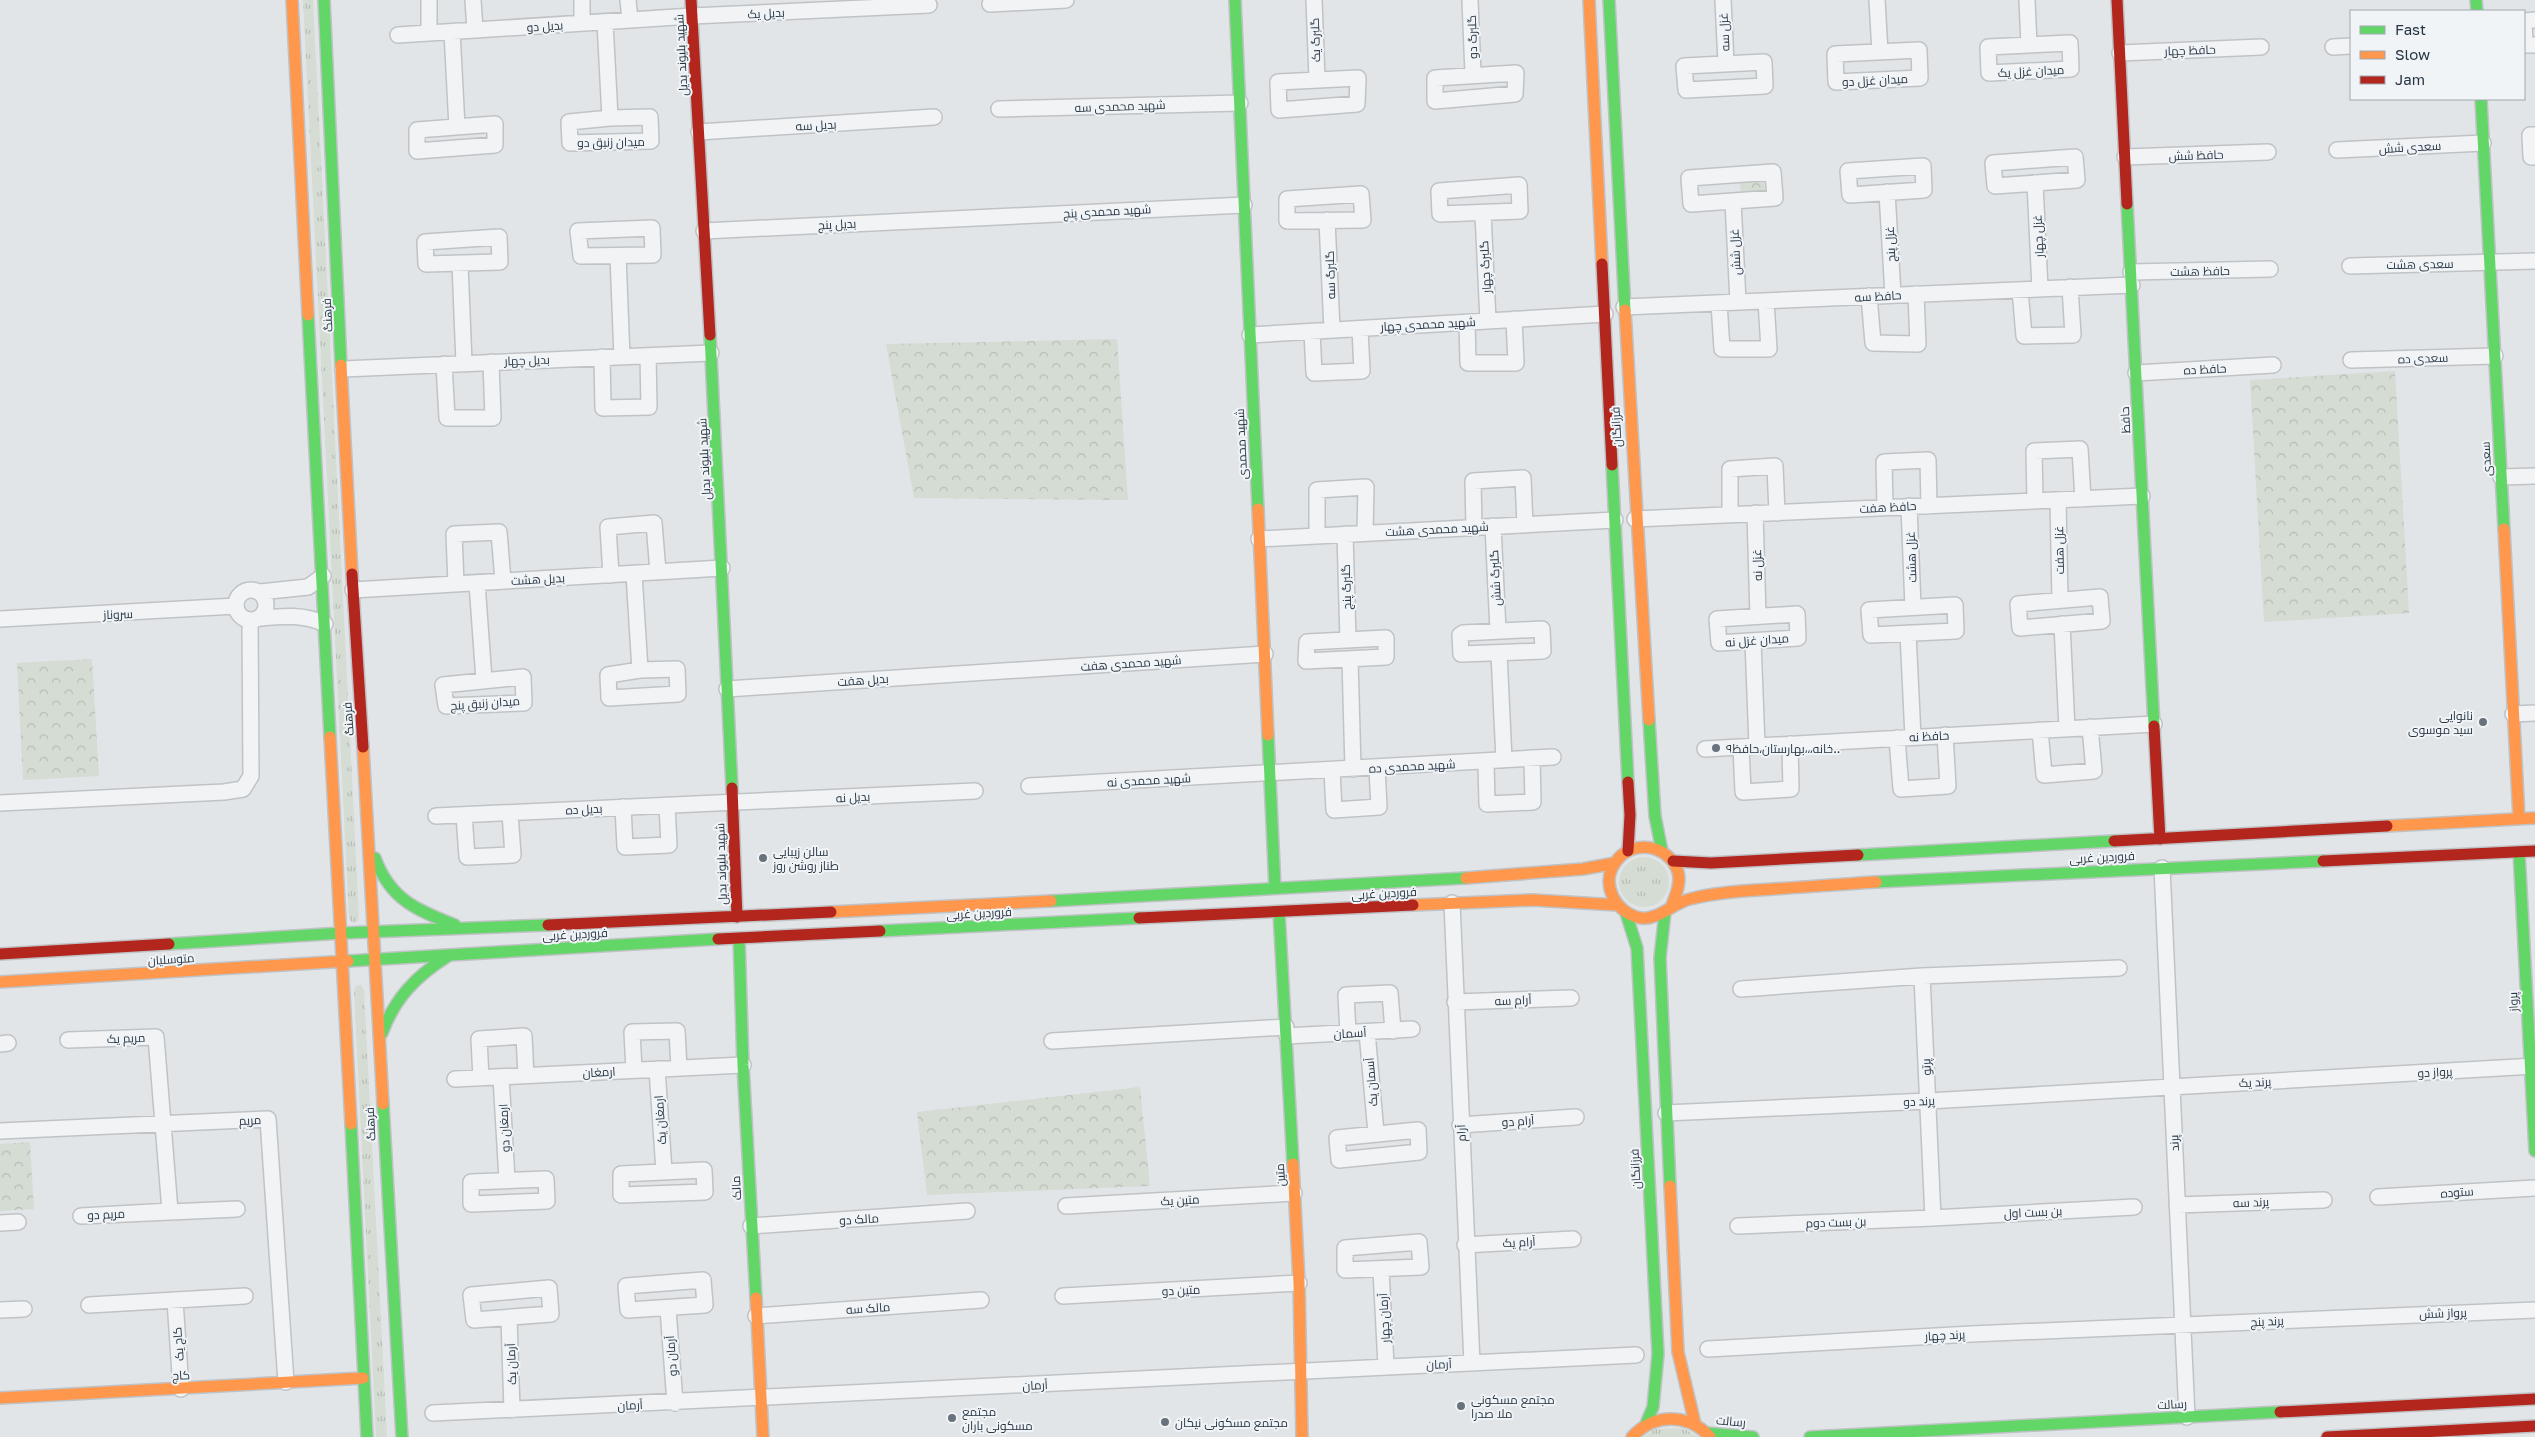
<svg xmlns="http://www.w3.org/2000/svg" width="2535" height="1437" viewBox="0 0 2535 1437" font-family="'Golos Text',Cairo,sans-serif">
  <defs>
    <pattern id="grass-tufts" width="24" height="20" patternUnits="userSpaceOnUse" patternTransform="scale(1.25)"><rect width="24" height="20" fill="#d4dcd3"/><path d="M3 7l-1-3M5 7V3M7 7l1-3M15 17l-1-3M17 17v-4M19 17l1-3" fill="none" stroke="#b6bdb6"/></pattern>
    <pattern id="park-crowns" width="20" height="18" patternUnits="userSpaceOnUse" patternTransform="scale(1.25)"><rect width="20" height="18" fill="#d4dcd3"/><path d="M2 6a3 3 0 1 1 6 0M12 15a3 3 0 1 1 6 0" fill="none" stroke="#b6bdb6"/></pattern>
  </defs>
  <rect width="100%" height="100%" fill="#e2e5e8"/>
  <!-- grass -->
  <path fill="url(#grass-tufts)" d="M 303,0 L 313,0 L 359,918 L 357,922 L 352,923 L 349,918 Z
    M1619 882a25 25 0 1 1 50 0a25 25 0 1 1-50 0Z
    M 361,985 L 364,990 L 387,1437 L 376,1437 L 354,990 L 356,986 Z
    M 1683,1428 L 1699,1437 L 1643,1437 L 1655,1429 Z"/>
  <!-- park -->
  <path fill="url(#park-crowns)" d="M 1764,180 L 1765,190 L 1741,192 L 1740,182 Z
    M 1117,339 L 1128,500 L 914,498 L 886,344 Z
    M 2395,371 L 2409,613 L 2264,622 L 2250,380 Z
    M 92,659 L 99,776 L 23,780 L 17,663 Z
    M 1140,1087 L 1150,1186 L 927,1195 L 917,1112 Z
    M 30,1142 L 34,1209 L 0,1211 L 0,1144 Z"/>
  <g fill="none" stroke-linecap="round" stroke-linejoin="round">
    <!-- street casing -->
    <g stroke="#c0c3c6" stroke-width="18">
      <path id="street" d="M 429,0 L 429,33
        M 473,0 L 475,30
        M 582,0 L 582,23
        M 628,0 L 630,20
        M 1314,0 L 1317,79
        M 1470,0 L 1473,74
        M 1723,0 L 1726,63
        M 1877,0 L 1880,52
        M 2027,0 L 2029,45
        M 990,4 L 1066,0
        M 2535,20 L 2524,21 L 2525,45 L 2535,45
        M 605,22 L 610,118
        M 452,32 L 457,127
        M 398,35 L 692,16 L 929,5
        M 2070,43 L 2071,69 L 1989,73 L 1988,47 Z
        M 2333,47 L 2351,46
        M 1919,50 L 1920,78 L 1836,82 L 1835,54 Z
        M 2120,53 L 2261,47
        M 1764,62 L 1765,86 L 1686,90 L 1684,66 Z
        M 1516,73 L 1515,94 L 1435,101 L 1435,78 Z
        M 1358,78 L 1357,104 L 1279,110 L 1278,82 Z
        M 999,109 L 1240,103
        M 650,117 L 651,141 L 570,143 L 569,122 L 610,118 Z
        M 495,124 L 495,145 L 417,151 L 417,130 Z
        M 699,132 L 934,117
        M 2535,135 L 2530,135 L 2531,157 L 2535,157
        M 2337,150 L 2483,143
        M 2075,157 L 2077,180 L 1995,186 L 1993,163 Z
        M 2125,157 L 2268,152
        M 1923,166 L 1924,190 L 1850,195 L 1848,171 Z
        M 1773,172 L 1775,198 L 1691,204 L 1689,178 Z
        M 2035,183 L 2040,289
        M 1519,185 L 1520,211 L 1440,214 L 1439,191 Z
        M 1887,192 L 1893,295
        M 1361,194 L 1363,220 L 1287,221 L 1287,199 Z
        M 1733,201 L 1738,302
        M 1483,213 L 1488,321
        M 1327,220 L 1332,330
        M 652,228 L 653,255 L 581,256 L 578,231 Z
        M 704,231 L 1244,205
        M 499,237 L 500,262 L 426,264 L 425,242 Z
        M 618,256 L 622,357
        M 460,264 L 464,363
        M 2350,266 L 2535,261
        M 2131,272 L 2270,269
        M 2020,290 L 2024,336 L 2073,335 L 2070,287
        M 1869,296 L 1873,343 L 1918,344 L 1916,294
        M 1719,303 L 1722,349 L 1769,349 L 1766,301
        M 1624,307 L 2132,285
        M 1467,322 L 1468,363 L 1516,363 L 1514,319
        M 1312,332 L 1314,373 L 1362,371 L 1360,329
        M 1250,335 L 1605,314
        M 602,357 L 603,408 L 649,407 L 648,356
        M 2351,360 L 2495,356
        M 444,364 L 447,418 L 493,418 L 491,362
        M 343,369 L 711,353
        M 2136,373 L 2273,365
        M 2501,477 L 2535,476
        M 2058,500 L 2060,600
        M 2035,501 L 2034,451 L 2080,449 L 2083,499
        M 1909,506 L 1913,607
        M 1885,508 L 1884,462 L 1928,460 L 1929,506
        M 1755,513 L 1758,616
        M 1730,515 L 1730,469 L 1775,466 L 1777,513
        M 1635,519 L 2142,496
        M 1493,526 L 1498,631
        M 1474,528 L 1473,481 L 1523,478 L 1525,525
        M 1345,534 L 1348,640
        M 1317,536 L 1317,490 L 1366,487 L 1365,533
        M 1259,539 L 1615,520
        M 634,574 L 640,670
        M 611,575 L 608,527 L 654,523 L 658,572
        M 477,583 L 484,680
        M 456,584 L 454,534 L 499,532 L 503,581
        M236 605a15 15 0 1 1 30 0a15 15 0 1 1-30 0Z
        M 353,590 L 722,568
        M 260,592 L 308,587 L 323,576
        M 2100,597 L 2102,621 L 2020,628 L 2018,604 Z
        M 1955,605 L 1956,631 L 1871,635 L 1869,610 Z
        M 1797,614 L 1798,638 L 1719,643 L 1717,619 Z
        M 260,618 C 283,616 304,614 325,624
        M 0,619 L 236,606
        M 2062,624 L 2067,729
        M 1542,629 L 1543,651 L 1461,654 L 1460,635 L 1463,633 Z
        M 1908,633 L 1913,737
        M 1386,638 L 1386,657 L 1306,661 L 1307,642 Z
        M 1753,641 L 1757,746
        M 1499,653 L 1504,760
        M 1350,659 L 1353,769
        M 677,669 L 678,694 L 609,698 L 608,675 L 640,670 Z
        M 523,677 L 524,703 L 446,706 L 443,685 Z
        M 727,689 L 1265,654
        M 2513,714 L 2535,713
        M 2040,730 L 2044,775 L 2094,771 L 2090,727
        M 1897,738 L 1901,789 L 1948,786 L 1945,735
        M 1741,747 L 1743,792 L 1791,789 L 1790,744
        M 1705,749 L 2154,724
        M 1486,761 L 1487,804 L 1533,802 L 1532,758
        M 1332,770 L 1334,810 L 1379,807 L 1377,768
        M 1029,786 L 1553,757
        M 0,803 L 224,792 L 243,789 L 251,776 L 250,621
        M 623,807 L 625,847 L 669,845 L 667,805
        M 464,815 L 467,857 L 513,855 L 510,813
        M 436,816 L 975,791
        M 2162,868 L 2187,1417
        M 1452,903 L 1472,1363
        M 1922,976 L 1933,1218
        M 1741,989 L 1922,976 L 2119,968
        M 1455,1002 L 1571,998
        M 1367,1032 L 1376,1133
        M 1348,1033 L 1346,995 L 1390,993 L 1393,1031
        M 1287,1036 L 1412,1029
        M 68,1040 L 156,1037 L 170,1211 L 81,1216 L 237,1209
        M 1052,1041 L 1286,1027
        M 0,1044 L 8,1043
        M 657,1069 L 664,1171
        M 634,1070 L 632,1032 L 677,1031 L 679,1068
        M 501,1077 L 507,1180
        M 481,1078 L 479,1039 L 524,1036 L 526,1076
        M 455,1079 L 743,1065
        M 1666,1113 L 1928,1101 L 2535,1066
        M 1460,1125 L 1576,1117
        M 1418,1130 L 1419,1152 L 1339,1160 L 1337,1138 Z
        M 0,1131 L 268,1119 L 286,1382
        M 704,1170 L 705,1192 L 621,1195 L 621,1174 Z
        M 546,1179 L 547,1201 L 471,1204 L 471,1182 Z
        M 2378,1197 L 2535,1188
        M 2177,1205 L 2324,1200
        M 1066,1206 L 1294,1193
        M 0,1223 L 18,1222
        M 751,1226 L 967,1211
        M 1738,1226 L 1933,1218 L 2134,1207
        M 1419,1242 L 1421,1267 L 1345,1270 L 1345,1248 Z
        M 1465,1245 L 1573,1239
        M 1381,1270 L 1386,1366
        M 703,1280 L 705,1305 L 628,1310 L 626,1286 Z
        M 549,1288 L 551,1314 L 474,1320 L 471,1295 Z
        M 1063,1296 L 1299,1283
        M 175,1300 L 181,1389
        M 89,1305 L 245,1296
        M 668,1309 L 675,1403
        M 0,1310 L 24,1309
        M 756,1316 L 981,1300
        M 509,1318 L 512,1410
        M 1708,1349 L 1971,1334 L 2535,1310
        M 433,1413 L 1636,1355"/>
    </g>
    <!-- fast casing -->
    <g stroke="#c0c3c6" stroke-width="14">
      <path id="fast" d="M 324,0 L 341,365
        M 1235,0 L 1258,509
        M 1609,0 L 1625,310
        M 2476,0 L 2477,11
        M 2481,99 L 2504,529
        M 2127,204 L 2154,726
        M 308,315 L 330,737
        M 710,335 L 732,788
        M 1612,465 L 1628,782
        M 1649,720 L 1655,816 L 1662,851
        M 1268,735 L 1275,888
        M 2519,852 L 2535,1151
        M 1858,855 L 2114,841
        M 375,858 C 390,899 416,910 455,925
        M 1876,882 L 2323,861
        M 1051,901 L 1466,878
        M 1279,912 L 1293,1164
        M 1665,912 L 1660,958 L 1670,1186
        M 1626,913 L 1637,948 L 1658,1354 L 1653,1407 L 1646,1424
        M 880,931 L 1139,918
        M 739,938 L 743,1065 L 756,1298
        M 169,944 L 342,933 L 548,925
        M 348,961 L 718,939
        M 382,1033 C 395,998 416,976 448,956
        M 383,1104 L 402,1437
        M 351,1124 L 367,1437
        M 1707,1433 L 1753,1437
        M 1810,1437 L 2280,1412"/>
    </g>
    <!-- slow casing -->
    <g stroke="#c0c3c6" stroke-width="14">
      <path id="slow" d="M 292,0 L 308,315
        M 1589,0 L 1602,264
        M 1625,310 L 1649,720
        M 341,365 L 352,574
        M 1258,509 L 1268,735
        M 2504,529 L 2519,819
        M 330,737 L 351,1124
        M 363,747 L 383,1104
        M 2387,826 L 2535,818
        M 1466,878 L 1583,869 L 1615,863
        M 1413,905 L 1533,900 L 1617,905
        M 1672,905 C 1676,894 1681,883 1678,872 C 1669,844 1631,838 1615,863 C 1600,884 1616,914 1641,918 C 1659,920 1673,903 1690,899 C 1717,892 1745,891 1773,889 C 1807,887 1841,884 1876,882
        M 831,912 L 1051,901
        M 0,982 L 348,961
        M 1293,1164 L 1299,1283 L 1302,1437
        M 1670,1186 L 1678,1352 L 1695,1424
        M 756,1298 L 763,1437
        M 0,1398 L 363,1378
        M 1632,1437 C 1654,1413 1688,1413 1710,1437"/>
    </g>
    <!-- jam casing -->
    <g stroke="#c0c3c6" stroke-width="14">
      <path id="jam" d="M 691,0 L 710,335
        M 2117,0 L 2127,204
        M 1602,264 L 1612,465
        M 352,574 L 363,747
        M 2154,726 L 2160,839
        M 732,788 L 737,917
        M 2114,841 L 2387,826
        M 1628,851 L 1630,815 L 1628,782
        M 1673,861 L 1711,863 L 1858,855
        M 2323,861 L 2535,851
        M 1139,918 L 1413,905
        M 548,925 L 831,912
        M 718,939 L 880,931
        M 0,954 L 169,944
        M 2280,1412 L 2535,1399
        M 2327,1437 L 2535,1426"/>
    </g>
    <!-- street -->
    <use href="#street" stroke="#f2f3f4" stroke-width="15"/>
    <!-- fast -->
    <use href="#fast" stroke="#63d668" stroke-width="11"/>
    <!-- slow -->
    <use href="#slow" stroke="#ff974d" stroke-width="11"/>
    <!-- jam -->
    <use href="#jam" stroke="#b3261e" stroke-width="11"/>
  </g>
  <!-- markers -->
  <g fill="#68737d" stroke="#f0f4f7" stroke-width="2">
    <circle cx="2483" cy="722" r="5"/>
    <circle cx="1716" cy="748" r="5"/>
    <circle cx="763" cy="858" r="5"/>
    <circle cx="1461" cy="1406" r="5"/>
    <circle cx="952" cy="1418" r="5"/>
    <circle cx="1165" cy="1422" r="5"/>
  </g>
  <g text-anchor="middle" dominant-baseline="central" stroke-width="4" stroke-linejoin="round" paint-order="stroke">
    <!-- street labels -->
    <g font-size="12" fill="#273543" stroke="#f0f4f7">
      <text transform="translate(766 13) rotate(-3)">بدیل یک</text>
      <text transform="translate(545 26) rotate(-4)">بدیل دو</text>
      <text transform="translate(1724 32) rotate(-93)">غزل سه</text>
      <text transform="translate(1472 37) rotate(-92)">گلبرگ دو</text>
      <text transform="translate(1315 40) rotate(-92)">گلبرگ یک</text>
      <text transform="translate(2190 50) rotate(-2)">حافظ چهار</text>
      <text transform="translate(681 55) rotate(-93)">شهید بلیوند بدیل</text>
      <text transform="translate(2031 71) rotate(-3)">میدان غزل یک</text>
      <text transform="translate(1875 80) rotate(-3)">میدان غزل دو</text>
      <text transform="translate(1120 106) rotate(-2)">شهید محمدی سه</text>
      <text transform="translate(816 125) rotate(-3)">بدیل سه</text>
      <text transform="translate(611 142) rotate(-1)">میدان زنبق دو</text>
      <text transform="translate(2410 147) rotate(-3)">سعدی شش</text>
      <text transform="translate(2196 155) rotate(-2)">حافظ شش</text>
      <text transform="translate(1107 211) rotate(-3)">شهید محمدی پنج</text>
      <text transform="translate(837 224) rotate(-3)">بدیل پنج</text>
      <text transform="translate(2038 236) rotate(-93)">غزل چهار</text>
      <text transform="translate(1890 244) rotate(-93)">غزل پنج</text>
      <text transform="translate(1735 252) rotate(-93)">غزل شش</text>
      <text transform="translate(2420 264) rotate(-1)">سعدی هشت</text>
      <text transform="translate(1485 267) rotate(-93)">گلبرگ چهار</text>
      <text transform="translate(2200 271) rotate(-1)">حافظ هشت</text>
      <text transform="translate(1330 275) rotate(-92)">گلبرگ سه</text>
      <text transform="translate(1878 296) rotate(-3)">حافظ سه</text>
      <text transform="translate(327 315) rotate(-93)">فرهنگ</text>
      <text transform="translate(1428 324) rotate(-3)">شهید محمدی چهار</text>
      <text transform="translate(2423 358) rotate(-2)">سعدی ده</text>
      <text transform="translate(527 360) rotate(-2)">بدیل چهار</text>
      <text transform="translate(2205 369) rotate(-3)">حافظ ده</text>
      <text transform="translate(2125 420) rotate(-93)">حافظ</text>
      <text transform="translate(1616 427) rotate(-93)">فرزانگان</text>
      <text transform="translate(1241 444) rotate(-93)">شهید محمدی</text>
      <text transform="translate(704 459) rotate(-93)">شهید بلیوند بدیل</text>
      <text transform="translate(2486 459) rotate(-93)">سعدی</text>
      <text transform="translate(1888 507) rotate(-3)">حافظ هفت</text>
      <text transform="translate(1437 529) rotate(-3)">شهید محمدی هشت</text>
      <text transform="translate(2059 550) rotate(-91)">غزل هفت</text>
      <text transform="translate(1911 557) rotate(-92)">غزل هشت</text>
      <text transform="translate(1757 565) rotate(-92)">غزل نه</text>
      <text transform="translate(1495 578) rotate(-93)">گلبرگ شش</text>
      <text transform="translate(538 579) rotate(-3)">بدیل هشت</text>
      <text transform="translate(1346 587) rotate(-92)">گلبرگ پنج</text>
      <text transform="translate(118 614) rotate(-2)">سروناز</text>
      <text transform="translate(1757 640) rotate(-4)">میدان غزل نه</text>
      <text transform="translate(1131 663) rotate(-4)">شهید محمدی هفت</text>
      <text transform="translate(863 680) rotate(-4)">بدیل هفت</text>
      <text transform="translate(485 703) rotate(-4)">میدان زنبق پنج</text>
      <text transform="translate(348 719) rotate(-94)">فرهنگ</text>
      <text transform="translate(1929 736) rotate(-3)">حافظ نه</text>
      <text transform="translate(1412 766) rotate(-3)">شهید محمدی ده</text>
      <text transform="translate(1149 780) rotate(-3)">شهید محمدی نه</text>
      <text transform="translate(853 797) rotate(-3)">بدیل نه</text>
      <text transform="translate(584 809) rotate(-3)">بدیل ده</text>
      <text transform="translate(2102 857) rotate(-3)">فروردین غربی</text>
      <text transform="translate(721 864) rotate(-92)">شهید بلیوند بدیل</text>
      <text transform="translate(1384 893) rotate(-3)">فروردین غربی</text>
      <text transform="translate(979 913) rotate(-3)">فروردین غربی</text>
      <text transform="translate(575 934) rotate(-3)">فروردین غربی</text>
      <text transform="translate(171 959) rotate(-4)">متوسلیان</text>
      <text transform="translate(1513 1000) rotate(-2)">آرام سه</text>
      <text transform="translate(2513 1002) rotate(-93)">پرواز</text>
      <text transform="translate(1350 1033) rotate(-3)">آسمان</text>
      <text transform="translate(126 1038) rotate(-2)">مریم یک</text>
      <text transform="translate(1926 1067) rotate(-93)">پرتو</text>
      <text transform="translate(599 1072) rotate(-3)">ارمغان</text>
      <text transform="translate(2435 1072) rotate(-3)">پرواز دو</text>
      <text transform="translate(1371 1082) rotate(-95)">آسمان یک</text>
      <text transform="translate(2255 1082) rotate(-3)">پرند یک</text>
      <text transform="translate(1919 1101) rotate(-3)">پرند دو</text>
      <text transform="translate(250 1120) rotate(-3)">مریم</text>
      <text transform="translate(660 1120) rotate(-94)">ارمغان یک</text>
      <text transform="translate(1518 1121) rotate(-4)">آرام دو</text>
      <text transform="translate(370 1124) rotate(-93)">فرهنگ</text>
      <text transform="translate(504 1128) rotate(-93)">ارمغان دو</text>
      <text transform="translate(1461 1133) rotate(-92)">آرام</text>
      <text transform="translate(2174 1143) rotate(-93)">پرند</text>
      <text transform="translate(1635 1169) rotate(-93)">فرزانگان</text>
      <text transform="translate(1280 1175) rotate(-93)">متین</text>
      <text transform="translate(736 1188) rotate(-93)">مالک</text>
      <text transform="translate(2457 1192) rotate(-4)">ستوده</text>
      <text transform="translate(1180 1200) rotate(-3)">متین یک</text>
      <text transform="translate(2251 1202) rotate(-2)">پرند سه</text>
      <text transform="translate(2033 1212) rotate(-3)">بن بست اول</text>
      <text transform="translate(106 1214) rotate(-3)">مریم دو</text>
      <text transform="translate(859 1219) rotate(-4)">مالک دو</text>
      <text transform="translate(1836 1222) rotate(-2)">بن بست دوم</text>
      <text transform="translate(1519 1242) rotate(-3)">آرام یک</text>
      <text transform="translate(1181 1290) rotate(-3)">متین دو</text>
      <text transform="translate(868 1308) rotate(-4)">مالک سه</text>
      <text transform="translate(2443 1313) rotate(-2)">پرواز شش</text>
      <text transform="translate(1384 1318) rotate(-93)">آرمان چهار</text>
      <text transform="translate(2267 1321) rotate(-3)">پرند پنج</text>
      <text transform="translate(1945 1335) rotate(-3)">پرند چهار</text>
      <text transform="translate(178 1344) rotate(-94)">کاج یک</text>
      <text transform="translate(671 1356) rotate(-94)">آرمان دو</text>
      <text transform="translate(511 1364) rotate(-92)">آرمان یک</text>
      <text transform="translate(1439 1364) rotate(-2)">آرمان</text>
      <text transform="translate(181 1375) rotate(-3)">کاج</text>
      <text transform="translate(1035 1385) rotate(-3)">آرمان</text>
      <text transform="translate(2172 1404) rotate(-3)">رسالت</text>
      <text transform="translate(630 1405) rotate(-3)">آرمان</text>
      <text transform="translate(1731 1421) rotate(5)">رسالت</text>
    </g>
    <!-- poi labels -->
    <g font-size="12" fill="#273543" stroke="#f0f4f7" text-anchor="start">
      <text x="2473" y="715" text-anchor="end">نانوایی<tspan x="2473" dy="14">سید موسوی</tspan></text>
      <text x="1726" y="748">خانه،،،بهارستان،حافظ۹..</text>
      <text x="773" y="851">سالن زیبایی<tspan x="773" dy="14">طناز روشن روز</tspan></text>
      <text x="1471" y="1399">مجتمع مسکونی<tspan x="1471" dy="14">ملا صدرا</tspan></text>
      <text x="962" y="1411">مجتمع<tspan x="962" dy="14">مسکونی باران</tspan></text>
      <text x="1175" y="1422">مجتمع مسکونی نیکان</text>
    </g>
  </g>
  <!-- legend -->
  <rect x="2350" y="10" width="175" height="90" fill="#f0f4f7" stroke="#a0a8af"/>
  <rect x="2360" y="26" width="25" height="8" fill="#63d668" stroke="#a0a8af"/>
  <text x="2395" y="35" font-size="15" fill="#273543">Fast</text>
  <rect x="2360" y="51" width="25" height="8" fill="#ff974d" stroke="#a0a8af"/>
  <text x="2395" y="60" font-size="15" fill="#273543">Slow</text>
  <rect x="2360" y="76" width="25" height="8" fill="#b3261e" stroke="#a0a8af"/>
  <text x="2395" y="85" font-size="15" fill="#273543">Jam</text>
</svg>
